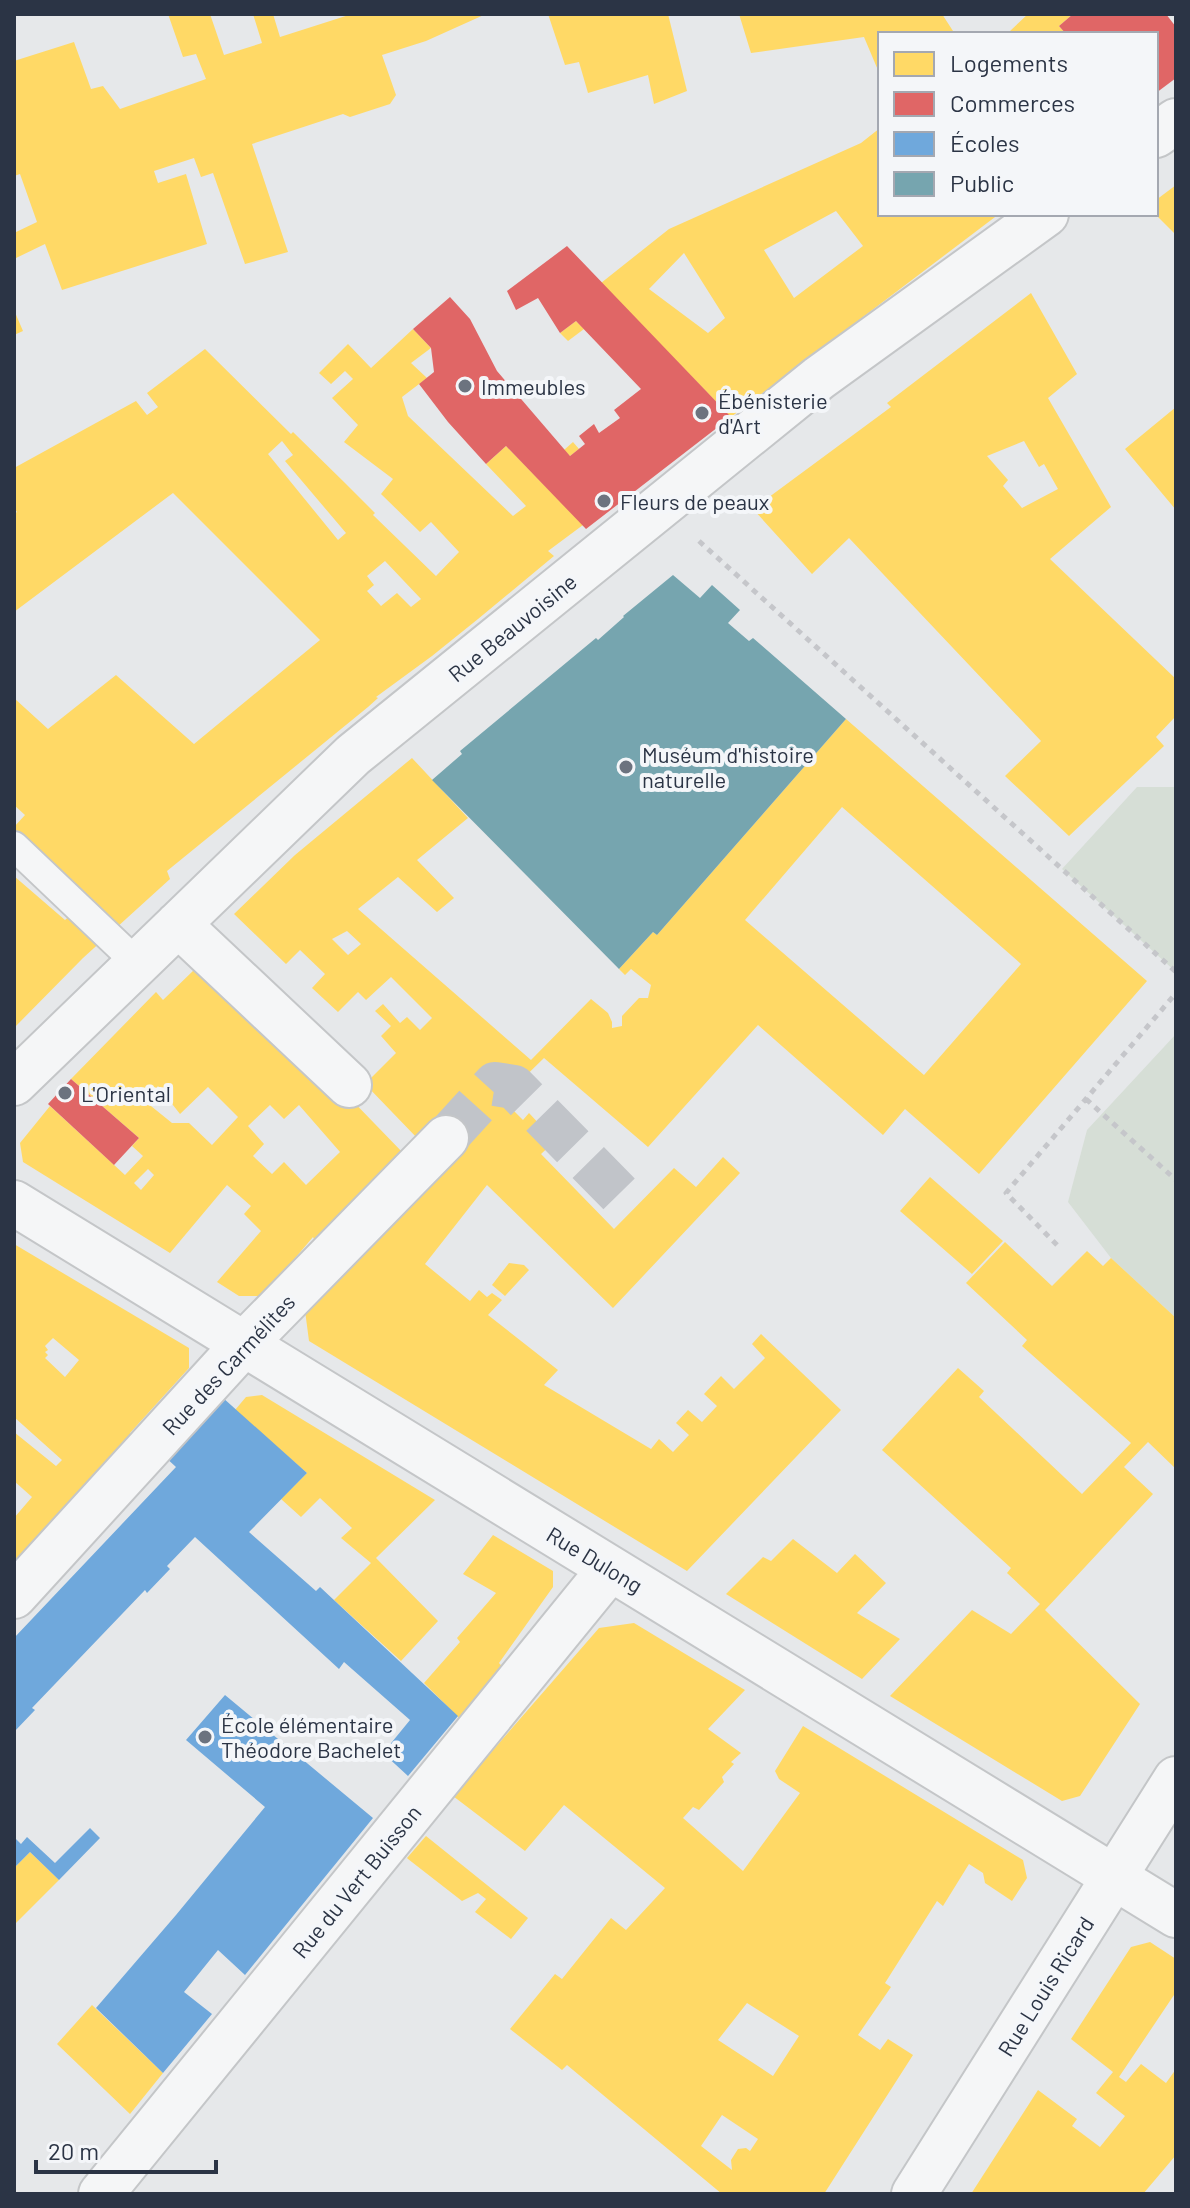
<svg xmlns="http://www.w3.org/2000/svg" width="1190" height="2208" viewBox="0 0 1190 2208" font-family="Barlow,sans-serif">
  <rect width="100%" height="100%" fill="#e6e8ea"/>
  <!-- green -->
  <path fill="#d6ded6" d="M 1137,787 L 1176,787 L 1176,972 L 1062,869 Z
    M 1176,1034 L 1176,1318 L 1111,1258 L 1068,1202 L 1087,1130 Z"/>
  <!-- homes -->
  <path fill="#ffd966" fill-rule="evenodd" d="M 168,14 L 210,14 L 224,55 L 262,43 L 253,14 L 273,14 L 280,37 L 352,14 L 486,14 L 426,41 L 382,55 L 396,95 L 390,104 L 350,117 L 343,114 L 252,144 L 288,252 L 245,264 L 213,173 L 201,177 L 194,158 L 154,171 L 158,183 L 186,174 L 207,244 L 62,290 L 45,244 L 14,259 L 14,233 L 37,222 L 20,174 L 14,176 L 14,61 L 74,42 L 91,89 L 103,86 L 120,109 L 206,79 L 196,54 L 183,57 Z
    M 548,14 L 668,14 L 687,91 L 654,104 L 648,75 L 588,93 L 579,62 L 565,65 Z
    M 739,14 L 942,14 L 953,31 L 948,34 L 880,34 L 880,75 L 864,37 L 751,53 Z
    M 1028,14 L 1073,14 L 1059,26 L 1066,34 L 1013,34 L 1010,31 Z
    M 880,128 L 880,214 L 999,214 L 731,417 L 601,283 L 669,229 L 861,143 ZM 836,211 L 863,246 L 794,298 L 764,250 ZM 684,253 L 725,318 L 708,333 L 649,289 Z
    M 1176,185 L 1176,235 L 1156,215 L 1156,200 Z
    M 1031,293 L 1077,374 L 1048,398 L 1111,507 L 1050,559 L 1176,679 L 1176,716 L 1156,737 L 1164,746 L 1069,836 L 1005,776 L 1041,741 L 849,538 L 812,574 L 753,509 L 891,407 L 887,403 ZM 1024,441 L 1039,467 L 1044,464 L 1058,489 L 1022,508 L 1003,486 L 1008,480 L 987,456 Z
    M 14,310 L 23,331 L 14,335 Z
    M 576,321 L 584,329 L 568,341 L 560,333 Z
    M 413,329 L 431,348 L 411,363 L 427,378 L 402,397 L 408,416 L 513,516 L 526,506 L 486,464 L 506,446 L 583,525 L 548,551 L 554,556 L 478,619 L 432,656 L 376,697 L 378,698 L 368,707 L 167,871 L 170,879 L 83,958 L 14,1028 L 14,876 L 65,920 L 89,899 L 14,842 L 14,827 L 25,815 L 14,805 L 14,698 L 48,729 L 116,675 L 194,744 L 320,640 L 173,493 L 14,612 L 14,514 L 17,512 L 14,508 L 14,468 L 136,401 L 147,415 L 158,407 L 147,393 L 205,349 L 291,434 L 293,432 L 344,482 L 375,513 L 373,515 L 436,576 L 459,552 L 431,522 L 420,532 L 381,494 L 393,479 L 344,442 L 358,425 L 332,398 L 353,379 L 345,371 L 331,384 L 319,373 L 348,344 L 371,368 ZM 282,441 L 293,455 L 285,461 L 346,533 L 338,540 L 268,454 ZM 385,561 L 421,599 L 411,607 L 397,593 L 381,606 L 367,591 L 374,585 L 367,576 Z
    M 1176,407 L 1176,510 L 1125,449 Z
    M 573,442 L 579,449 L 570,456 L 564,450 Z
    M 846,719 L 1147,981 L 979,1174 L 905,1109 L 883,1135 L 758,1025 L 648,1147 L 544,1058 L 502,1099 L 523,1120 L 529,1113 L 555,1141 L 541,1154 L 614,1229 L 674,1168 L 696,1187 L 723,1157 L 740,1173 L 613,1308 L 487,1185 L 425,1264 L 470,1301 L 479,1290 L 487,1297 L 492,1293 L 502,1300 L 488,1315 L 558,1370 L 544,1385 L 651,1449 L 659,1439 L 673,1452 L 689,1435 L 676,1423 L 688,1410 L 702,1422 L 717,1406 L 704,1394 L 721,1376 L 734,1389 L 765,1358 L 752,1344 L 761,1334 L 841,1410 L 687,1571 L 309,1341 L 304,1303 L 465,1135 L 443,1115 L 419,1140 L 365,1084 L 396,1053 L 381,1036 L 391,1026 L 375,1011 L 383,1004 L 400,1023 L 407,1017 L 420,1030 L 432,1018 L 391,977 L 366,1000 L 358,992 L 338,1012 L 312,988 L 325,974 L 300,950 L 286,964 L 234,914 L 295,855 L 412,758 L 468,818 L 417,860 L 454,898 L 437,912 L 398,877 L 358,909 L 531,1060 L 591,999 L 608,1013 L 612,1022 L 612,1028 L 622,1026 L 622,1016 L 639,998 L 648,998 L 651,985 L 631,969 L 625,975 L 619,969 L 653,932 L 657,935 ZM 842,807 L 1021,964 L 924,1075 L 745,920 ZM 347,931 L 361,944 L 348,955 L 332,939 Z
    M 195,969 L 314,1061 L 405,1155 L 339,1219 L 337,1216 L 314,1239 L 313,1237 L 263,1296 L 239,1296 L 217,1282 L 261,1231 L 244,1214 L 251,1206 L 227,1185 L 170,1253 L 23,1162 L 20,1143 L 50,1106 L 125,1175 L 143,1156 L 132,1146 L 139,1138 L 71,1079 L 156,992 L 163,1000 ZM 158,1086 L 180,1114 L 208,1087 L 238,1117 L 212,1145 L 189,1123 L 172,1123 L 146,1102 ZM 270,1105 L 284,1119 L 299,1105 L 340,1152 L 306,1185 L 284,1162 L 272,1174 L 253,1156 L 264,1144 L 248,1126 ZM 148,1169 L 154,1175 L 141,1190 L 134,1183 Z
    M 930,1177 L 1003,1241 L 972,1274 L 900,1211 Z
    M 1005,1242 L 1052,1286 L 1087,1251 L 1103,1266 L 1111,1258 L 1176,1318 L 1176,1469 L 1148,1442 L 1124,1467 L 1153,1494 L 1045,1610 L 1140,1704 L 1080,1796 L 1062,1801 L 890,1696 L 972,1610 L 1011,1634 L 1040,1604 L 1007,1573 L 1011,1568 L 882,1450 L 958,1368 L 984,1391 L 979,1397 L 1082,1494 L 1131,1443 L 1022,1346 L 1027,1340 L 966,1283 Z
    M 14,1244 L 189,1348 L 189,1368 L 130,1433 L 141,1443 L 14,1587 L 14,1518 L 32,1497 L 14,1481 L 14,1432 L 56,1466 L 62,1460 L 14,1417 ZM 53,1338 L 79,1360 L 65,1377 L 45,1358 L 48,1355 L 45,1352 L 48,1350 L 45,1346 Z
    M 509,1263 L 524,1265 L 529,1270 L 505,1296 L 492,1285 Z
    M 262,1395 L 435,1500 L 376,1558 L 438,1621 L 401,1661 L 334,1600 L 371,1563 L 341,1538 L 352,1528 L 320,1498 L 301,1517 L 281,1499 L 307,1473 L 235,1410 L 246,1397 Z
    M 493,1535 L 553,1571 L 553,1587 L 499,1663 L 506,1671 L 461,1720 L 424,1683 L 460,1642 L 457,1638 L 496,1593 L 463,1574 Z
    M 793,1539 L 837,1573 L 855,1554 L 886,1583 L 857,1613 L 900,1639 L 862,1679 L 726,1594 L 763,1557 L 771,1561 Z
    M 634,1623 L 745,1690 L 708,1729 L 741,1753 L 731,1762 L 734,1764 L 722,1777 L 724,1782 L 699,1810 L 693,1807 L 683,1818 L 743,1871 L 800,1793 L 779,1779 L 775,1771 L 803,1726 L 1023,1860 L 1027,1878 L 1012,1901 L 985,1883 L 983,1873 L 969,1864 L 943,1906 L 937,1901 L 885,1983 L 891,1987 L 858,2035 L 880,2050 L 888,2039 L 913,2055 L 824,2194 L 722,2194 L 567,2065 L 562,2070 L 510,2029 L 555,1974 L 562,1979 L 611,1918 L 626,1930 L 665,1888 L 564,1805 L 525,1851 L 453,1796 L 599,1628 ZM 747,2003 L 799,2036 L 773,2076 L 718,2040 ZM 722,2115 L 758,2139 L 750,2151 L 746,2148 L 738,2149 L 731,2160 L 732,2170 L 701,2146 Z
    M 426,1836 L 528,1918 L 511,1939 L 475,1912 L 486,1899 L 478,1893 L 462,1901 L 408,1859 L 407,1858 Z
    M 30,1852 L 59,1880 L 14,1925 L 14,1868 Z
    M 1150,1942 L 1176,1959 L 1176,1992 L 1119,2077 L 1126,2082 L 1141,2064 L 1166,2083 L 1176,2069 L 1176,2155 L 1143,2194 L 971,2194 L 1038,2090 L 1077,2119 L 1072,2126 L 1100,2147 L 1125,2116 L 1096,2093 L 1113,2072 L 1071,2039 L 1131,1947 Z
    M 92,2005 L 163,2073 L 130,2114 L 57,2044 Z"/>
  <!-- shops -->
  <path fill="#e06666" d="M 1073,14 L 1166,14 L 1176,27 L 1176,78 L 1156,93 L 1156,34 L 1066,34 L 1059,26 Z
    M 567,246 L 731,417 L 586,529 L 506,446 L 486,464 L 448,422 L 419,384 L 434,372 L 431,348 L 413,329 L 450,297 L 470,319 L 497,371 L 570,456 L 585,444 L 579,436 L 594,424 L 599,433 L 620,418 L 614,410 L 641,389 L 576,321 L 560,333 L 538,298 L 516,310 L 507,291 Z
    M 71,1079 L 139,1138 L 114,1165 L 48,1104 Z"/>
  <!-- schools -->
  <path fill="#6fa8dc" d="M 222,1397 L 307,1473 L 249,1532 L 316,1591 L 320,1587 L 458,1716 L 408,1776 L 383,1753 L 410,1720 L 344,1662 L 339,1669 L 195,1537 L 167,1566 L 170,1569 L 147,1593 L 145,1590 L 32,1708 L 35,1710 L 14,1732 L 14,1638 L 176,1467 L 164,1456 Z
    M 225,1695 L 373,1818 L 245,1975 L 218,1950 L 184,1992 L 212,2014 L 163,2073 L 96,2008 L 176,1915 L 265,1807 L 186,1740 Z
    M 90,1828 L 100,1838 L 59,1880 L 30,1852 L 14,1868 L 14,1837 L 21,1844 L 27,1837 L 55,1863 Z"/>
  <!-- public -->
  <path fill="#76a5af" d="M 673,575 L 700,598 L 712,585 L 740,610 L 728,623 L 749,641 L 753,638 L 846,719 L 657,935 L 653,932 L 619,969 L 432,780 L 462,754 L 460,751 L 596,638 L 598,640 L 624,617 L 623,616 Z"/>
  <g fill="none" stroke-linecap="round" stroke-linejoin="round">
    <!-- minor-tunnel -->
    <path stroke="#c1c4c9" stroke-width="44" stroke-dasharray="44 22" stroke-linecap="butt" d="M 446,1138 L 495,1084 L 514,1087 L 634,1209"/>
    <!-- service casing -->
    <g stroke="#c4c6c8" stroke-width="32">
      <path id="service" d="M 14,846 L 138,964"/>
    </g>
    <!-- minor casing -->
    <g stroke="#c4c6c8" stroke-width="48">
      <path id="minor" d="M 1156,135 L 1176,121
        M 178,924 L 349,1085
        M 14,1083 L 353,755 L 819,378 L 1046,214
        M 14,1203 L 1176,1915
        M 14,1596 L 244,1344 L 446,1138
        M 101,2194 L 610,1569"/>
    </g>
    <!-- tertiary casing -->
    <g stroke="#c4c6c8" stroke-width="48">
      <path id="tertiary" d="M 914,2194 L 1176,1779"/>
    </g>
    <!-- path -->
    <path stroke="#c5c6ca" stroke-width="5" stroke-dasharray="6 6" stroke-linecap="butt" d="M 699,541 L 1176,972
      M 1086,1099 L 1176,1180
      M 1057,1245 L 1006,1193 L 1176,993"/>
    <!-- service -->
    <use href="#service" stroke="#f5f6f7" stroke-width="28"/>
    <!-- minor -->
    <use href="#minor" stroke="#f5f6f7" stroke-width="44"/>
    <!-- tertiary -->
    <use href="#tertiary" stroke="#f5f6f7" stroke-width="44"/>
  </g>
  <!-- markers -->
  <g fill="#6c737f" stroke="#f4f6f9" stroke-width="3">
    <circle cx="465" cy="386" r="8"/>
    <circle cx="702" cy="413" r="8"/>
    <circle cx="604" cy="501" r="8"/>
    <circle cx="626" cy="767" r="8"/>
    <circle cx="65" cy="1093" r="8"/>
    <circle cx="205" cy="1737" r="8"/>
  </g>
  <g text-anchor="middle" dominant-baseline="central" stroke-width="8" stroke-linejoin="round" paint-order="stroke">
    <!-- poi labels -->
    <g font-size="22" fill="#2b3445" stroke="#f4f6f9" text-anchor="start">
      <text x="481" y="386">Immeubles</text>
      <text x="718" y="400">Ébénisterie<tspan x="718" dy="25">d'Art</tspan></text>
      <text x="620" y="501">Fleurs de peaux</text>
      <text x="642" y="754">Muséum d'histoire<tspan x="642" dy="25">naturelle</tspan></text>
      <text x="81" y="1093">L'Oriental</text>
      <text x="221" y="1724">École élémentaire<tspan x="221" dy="25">Théodore Bachelet</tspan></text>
    </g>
    <!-- street labels -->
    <g font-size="22" fill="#2b3445" stroke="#f4f6f9">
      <text transform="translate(512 627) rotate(-39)">Rue Beauvoisine</text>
      <text transform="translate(228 1364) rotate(-47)">Rue des Carmélites</text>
      <text transform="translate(595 1559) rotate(31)">Rue Dulong</text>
      <text transform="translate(356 1881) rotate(-51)">Rue du Vert Buisson</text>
      <text transform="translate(1045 1986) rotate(-58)">Rue Louis Ricard</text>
    </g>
  </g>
  <!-- border -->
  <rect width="1190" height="2208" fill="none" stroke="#2b3445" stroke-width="32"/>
  <!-- legend -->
  <rect x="878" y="32" width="280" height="184" fill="#f4f6f9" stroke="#a4a8b1" stroke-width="2"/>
  <rect x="894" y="52" width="40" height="24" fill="#ffd966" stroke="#a4a8b1" stroke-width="2"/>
  <text x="950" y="72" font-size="24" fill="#2b3445">Logements</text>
  <rect x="894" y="92" width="40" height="24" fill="#e06666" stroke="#a4a8b1" stroke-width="2"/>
  <text x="950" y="112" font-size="24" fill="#2b3445">Commerces</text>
  <rect x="894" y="132" width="40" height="24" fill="#6fa8dc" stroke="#a4a8b1" stroke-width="2"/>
  <text x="950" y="152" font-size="24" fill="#2b3445">Écoles</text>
  <rect x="894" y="172" width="40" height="24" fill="#76a5af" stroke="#a4a8b1" stroke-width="2"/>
  <text x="950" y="192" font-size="24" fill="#2b3445">Public</text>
  <!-- scale -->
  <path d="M36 2160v12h180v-12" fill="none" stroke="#2b3445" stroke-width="4"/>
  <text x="48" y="2160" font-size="24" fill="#2b3445" stroke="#f4f6f9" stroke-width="6" paint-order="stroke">20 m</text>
</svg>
